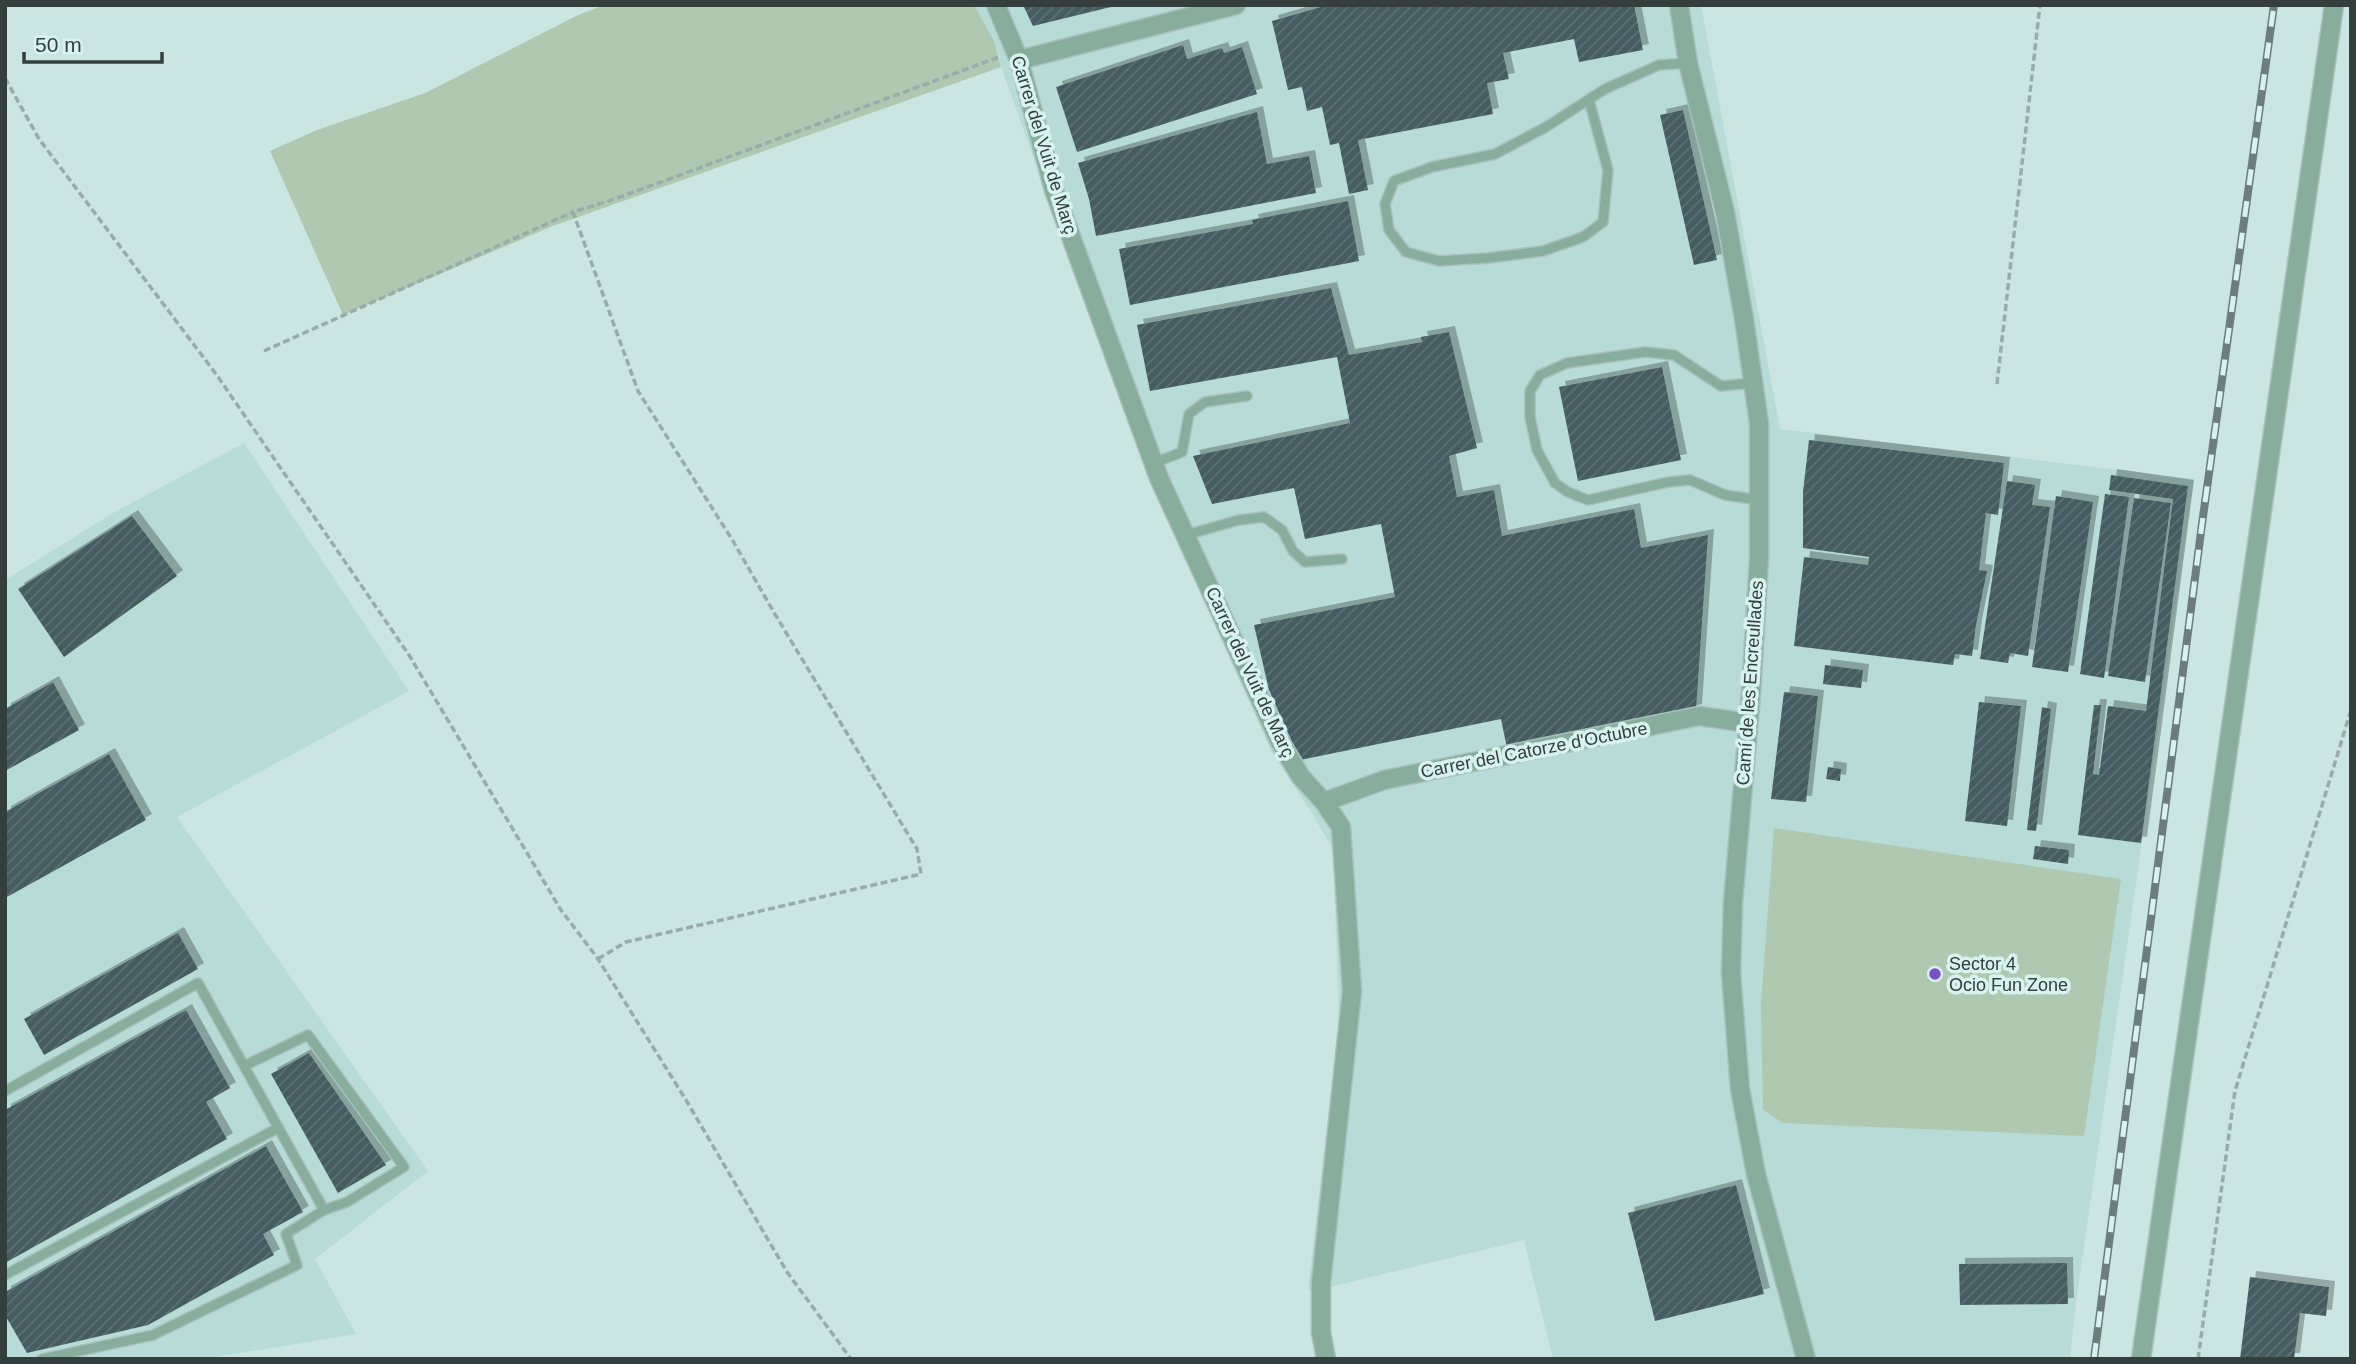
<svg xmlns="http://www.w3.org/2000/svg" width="2356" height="1364" viewBox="0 0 2356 1364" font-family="Helvetica,sans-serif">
  <defs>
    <pattern id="building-hatch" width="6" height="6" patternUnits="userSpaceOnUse" patternTransform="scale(1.75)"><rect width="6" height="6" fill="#455c60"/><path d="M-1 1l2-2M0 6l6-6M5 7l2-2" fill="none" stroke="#5e7174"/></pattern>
    <filter id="shadow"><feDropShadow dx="6" dy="-6" stdDeviation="0" flood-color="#0004"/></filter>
  </defs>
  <rect width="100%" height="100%" fill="#cbe5e2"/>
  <!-- built -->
  <path fill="#b7dbd7" d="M 974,5 L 1701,5 L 1780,429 L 2194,479 L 2075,1309 L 2070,1359 L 1553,1359 L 1524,1240 L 1326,1288 L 1308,1290 L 1339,1021 L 1333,849 L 1313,815 L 1271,751 L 1144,466 L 1004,75 L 994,41 Z
    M 244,443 L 409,691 L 177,817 L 428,1171 L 315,1259 L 356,1334 L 203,1359 L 5,1359 L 5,580 L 113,513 Z"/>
  <!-- green -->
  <path fill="#afc8af" d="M 604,5 L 974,5 L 994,41 L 1001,67 L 553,226 L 343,315 L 270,151 L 317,130 L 425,93 L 576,16 Z
    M 1774,828 L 2121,879 L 2084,1136 L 1783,1123 L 1763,1110 L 1761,1003 Z"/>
  <!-- building -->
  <path fill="url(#building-hatch)" filter="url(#shadow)" d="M 1023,5 L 1115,5 L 1115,6 L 1033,26 Z
    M 1328,5 L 1634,5 L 1643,50 L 1579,62 L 1574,39 L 1503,53 L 1509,79 L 1487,83 L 1493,114 L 1358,140 L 1368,190 L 1349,194 L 1339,143 L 1330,145 L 1322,107 L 1307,111 L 1302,87 L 1288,90 L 1272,21 Z
    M 1183,45 L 1187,59 L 1222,48 L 1224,53 L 1242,47 L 1257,94 L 1077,152 L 1056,87 Z
    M 1683,110 L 1717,260 L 1694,265 L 1660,115 Z
    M 1257,112 L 1267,164 L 1309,156 L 1316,193 L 1096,236 L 1089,199 L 1078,163 Z
    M 1348,201 L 1359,261 L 1130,305 L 1119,249 L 1253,224 L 1252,220 Z
    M 1331,288 L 1349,355 L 1422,342 L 1421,337 L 1449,332 L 1477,448 L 1449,456 L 1457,497 L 1494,490 L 1502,536 L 1634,509 L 1641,548 L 1708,535 L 1696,710 L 1507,748 L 1501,719 L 1300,760 L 1269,690 L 1254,625 L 1395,597 L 1381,524 L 1305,539 L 1294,488 L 1212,504 L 1193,456 L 1350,423 L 1337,357 L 1150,391 L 1137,325 Z
    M 1662,367 L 1681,460 L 1578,481 L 1559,387 Z
    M 1809,440 L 2004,463 L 1998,515 L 1986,513 L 1979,570 L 1987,571 L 1976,625 L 1972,656 L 1955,654 L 1953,665 L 1794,646 L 1804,557 L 1868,565 L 1869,557 L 1803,548 L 1803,492 Z
    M 2111,475 L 2188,486 L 2141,843 L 2078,835 L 2094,705 L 2101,705 L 2093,774 L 2099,775 L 2108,706 L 2146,711 L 2173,499 L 2109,490 Z
    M 2007,481 L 2035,485 L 2032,505 L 2050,507 L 2028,656 L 2010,653 L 2008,663 L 1980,659 Z
    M 2105,494 L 2129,497 L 2104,678 L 2080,674 Z
    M 2056,496 L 2093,502 L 2068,672 L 2032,667 Z
    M 2134,498 L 2171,503 L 2145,682 L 2108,676 Z
    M 132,516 L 177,576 L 64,657 L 18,589 Z
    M 1825,665 L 1863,670 L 1861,688 L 1823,684 Z
    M 53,682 L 79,730 L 5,771 L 5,709 Z
    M 1784,692 L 1818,696 L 1806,802 L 1771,799 Z
    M 1979,702 L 2021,706 L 2007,826 L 1965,821 Z
    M 2042,707 L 2051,709 L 2036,831 L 2027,830 Z
    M 109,754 L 146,820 L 5,898 L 5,812 Z
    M 1828,767 L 1841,769 L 1840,781 L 1826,779 Z
    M 2035,846 L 2069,850 L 2068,864 L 2033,859 Z
    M 178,933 L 198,969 L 44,1055 L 24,1019 Z
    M 186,1010 L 230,1088 L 206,1102 L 227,1139 L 5,1263 L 5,1110 Z
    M 309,1053 L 386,1165 L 338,1193 L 271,1074 Z
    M 266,1146 L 303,1212 L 263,1234 L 274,1255 L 148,1325 L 27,1353 L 5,1315 L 5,1292 Z
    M 1736,1185 L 1764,1294 L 1655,1321 L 1628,1213 Z
    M 2067,1263 L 2068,1304 L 1960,1305 L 1959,1264 Z
    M 2250,1277 L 2329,1287 L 2326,1316 L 2300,1313 L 2294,1359 L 2240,1359 Z"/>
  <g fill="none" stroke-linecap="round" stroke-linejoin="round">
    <!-- lane casing -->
    <g stroke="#aac0be" stroke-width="12">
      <path id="lane" d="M 1589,100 L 1608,170 L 1603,222 L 1583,237 L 1543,251 L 1488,258 L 1439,261 L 1406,252 L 1389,230 L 1385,204 L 1394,181 L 1432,167 L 1495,154 L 1546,127 L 1605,89 L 1659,65 L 1688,63
        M 1753,383 L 1721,386 L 1674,355 L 1645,352 L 1567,363 L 1540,375 L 1530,391 L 1530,417 L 1537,450 L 1555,483 L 1568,492 L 1588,500 L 1668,482 L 1690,480 L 1725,495 L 1759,500
        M 1154,463 L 1182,452 L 1189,414 L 1205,402 L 1247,396
        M 1186,535 L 1239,520 L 1264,517 L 1282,530 L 1293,551 L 1305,562 L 1342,559
        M 244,1066 L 308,1035 L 404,1167 L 347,1202 L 324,1210
        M 5,1091 L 198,983 L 324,1210 L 286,1234 L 297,1265 L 153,1335 L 42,1359
        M 5,1275 L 278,1128"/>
    </g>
    <!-- street casing -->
    <g stroke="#aac0be" stroke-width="21">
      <path id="street" d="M 996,5 L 1019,60 L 1054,190 L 1159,478 L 1280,742 L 1301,777 L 1324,802 L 1341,827 L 1352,991 L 1321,1283 L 1321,1332 L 1326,1359
        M 1679,5 L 1688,63 L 1725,212 L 1744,319 L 1759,423 L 1759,559 L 1751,694 L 1733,902 L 1731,973 L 1740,1089 L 1756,1174 L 1806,1359
        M 1019,60 L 1236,5
        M 1324,802 L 1384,780 L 1699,716 L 1748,723
        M 2141,1359 L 2334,5"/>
    </g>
    <!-- path -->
    <path stroke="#98acaa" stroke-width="3.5" stroke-dasharray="7 3.5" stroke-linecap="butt" d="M 5,78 L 39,139 L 216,374 L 409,655 L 561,910 L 598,959 L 686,1100 L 787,1272 L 851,1359
      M 264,351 L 573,212
      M 1997,384 L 2040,5
      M 598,959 L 626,942 L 921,874 L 917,849 L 776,616 L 733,541 L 638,391 L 573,212 L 615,199 L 999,57
      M 2198,1359 L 2235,1091 L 2351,710"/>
    <!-- lane -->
    <use href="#lane" stroke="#87ae9d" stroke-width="9"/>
    <!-- street -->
    <use href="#street" stroke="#87ae9d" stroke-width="18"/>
    <!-- rail casing -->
    <g stroke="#6d7d7c" stroke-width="8">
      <path id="rail" d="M 2094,1359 L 2202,524 L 2274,5"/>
    </g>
    <!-- rail -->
    <use href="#rail" stroke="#d8f2ef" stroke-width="5" stroke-dasharray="16" stroke-linecap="butt"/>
  </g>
  <!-- markers -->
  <circle fill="#7951cb" stroke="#d8f2ef" stroke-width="2.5" cx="1935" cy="974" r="7"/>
  <g text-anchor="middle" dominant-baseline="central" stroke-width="7" stroke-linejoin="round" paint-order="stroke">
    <!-- street labels -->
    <g font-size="18" fill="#343e3d" stroke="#d8f2ef">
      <text transform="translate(1044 145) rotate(73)">Carrer del Vuit de Març</text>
      <text transform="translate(1250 672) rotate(65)">Carrer del Vuit de Març</text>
      <text transform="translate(1750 683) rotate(-86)">Camí de les Encreullades</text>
      <text transform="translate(1534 750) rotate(-11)">Carrer del Catorze d'Octubre</text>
    </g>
    <!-- poi labels -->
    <g font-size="18" fill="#343e3d" stroke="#d8f2ef" text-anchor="start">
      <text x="1949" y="964">Sector 4<tspan x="1949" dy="21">Ocio Fun Zone</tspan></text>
    </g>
  </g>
  <!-- border -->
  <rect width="2356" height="1364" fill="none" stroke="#343e3d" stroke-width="14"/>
  <!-- scale -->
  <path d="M24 52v10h138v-10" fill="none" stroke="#343e3d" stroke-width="3.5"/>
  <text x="35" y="52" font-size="21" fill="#343e3d" stroke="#d8f2ef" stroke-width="5" paint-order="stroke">50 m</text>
</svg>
